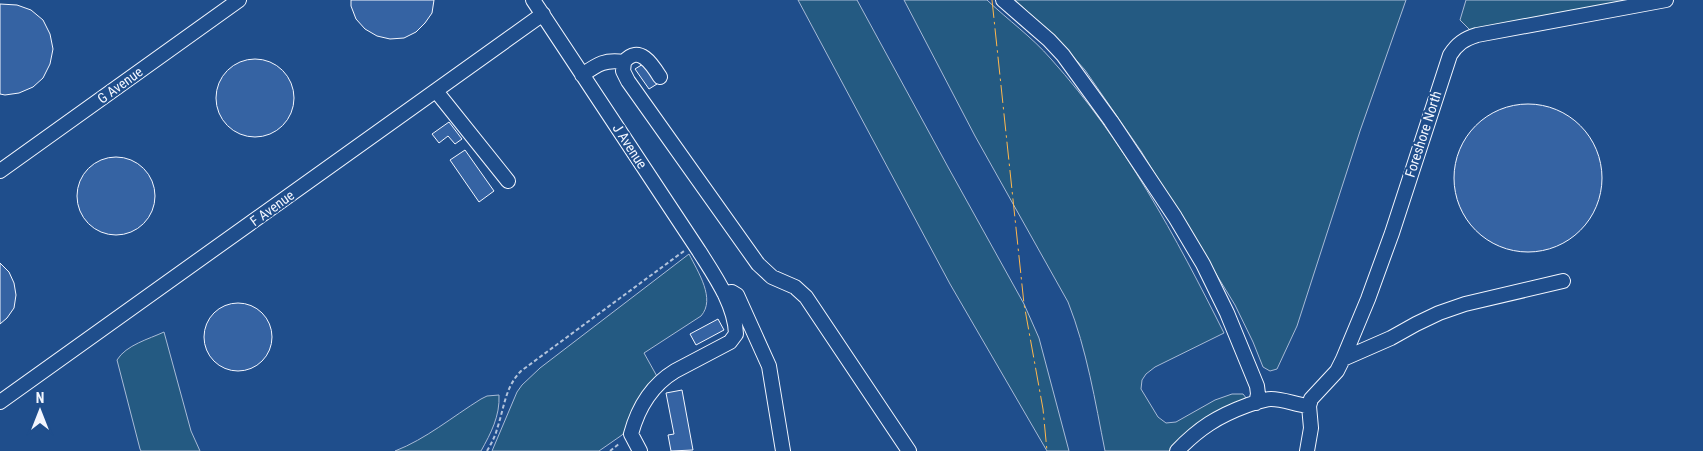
<svg xmlns="http://www.w3.org/2000/svg" width="1703" height="451" viewBox="0 0 1703 451" font-family="'Roboto Condensed',sans-serif">
  <rect width="100%" height="100%" fill="#1f4e8c"/>
  <!-- green -->
  <path fill="#245a82" stroke="#a8bbd7" d="M 798,0 L 857,0 L 948,167 L 1024,304 L 1039,338 L 1069,451 L 1047,451 L 950,284 Z
    M 904,0 L 987,0 C 1008,20 1032,37 1051,59 C 1124,140 1176,237 1224,333 L 1155,367 L 1146,374 L 1142,380 L 1141,389 L 1158,417 L 1166,423 L 1176,422 L 1215,400 L 1232,394 L 1243,394 L 1247,399 L 1173,451 L 1105,451 C 1095,401 1087,350 1068,302 L 975,136 Z
    M 1015,0 L 1406,0 L 1360,131 L 1297,326 L 1277,369 L 1270,371 L 1263,367 L 1253,342 L 1235,305 L 1141,151 L 1085,70 L 1059,41 Z
    M 1466,0 L 1659,0 L 1474,34 L 1460,20 Z
    M 689,254 C 698,272 716,299 701,316 L 644,353 L 659,380 L 627,429 L 622,435 L 599,451 L 492,451 L 517,392 L 522,385 L 540,368 Z
    M 164,332 L 191,431 L 200,451 L 141,451 L 140,449 L 117,360 C 126,345 149,339 164,332 Z
    M 499,395 C 500,416 491,433 481,451 L 395,451 C 426,439 452,417 481,399 L 487,396 Z"/>
  <!-- building -->
  <path fill="#3563a3" stroke="#f2f6ff" d="M 351,0 L 434,0 L 432,13 L 425,23 L 416,32 L 404,38 L 390,39 L 377,36 L 365,29 L 356,19 L 351,6 Z
    M 0,4 L 17,5 L 31,10 L 43,20 L 50,34 L 53,49 L 50,64 L 43,78 L 33,87 L 19,93 L 5,95 L 0,94 Z
    M216 98a39 39 0 1 1 78 0a39 39 0 1 1-78 0Z
    M 643,64 L 657,84 L 649,89 L 635,69 Z
    M1454 178a74 74 0 1 1 148 0a74 74 0 1 1-148 0Z
    M 449,122 L 462,139 L 455,144 L 448,136 L 439,143 L 432,134 Z
    M 465,150 L 494,191 L 479,202 L 450,160 Z
    M77 196a39 39 0 1 1 78 0a39 39 0 1 1-78 0Z
    M 0,263 L 9,272 L 14,283 L 16,295 L 14,308 L 7,318 L 0,324 Z
    M204 337a34 34 0 1 1 68 0a34 34 0 1 1-68 0Z
    M 718,319 L 724,330 L 696,345 L 690,334 Z
    M 682,390 L 693,450 L 671,451 L 668,435 L 674,434 L 666,393 Z"/>
  <g fill="none" stroke-linecap="round" stroke-linejoin="round">
    <!-- minor casing -->
    <g stroke="#f2f6ff" stroke-width="16">
      <path id="minor" d="M 533,0 L 699,251 C 714,275 735,304 736,334 L 730,342 L 675,371 C 652,385 638,408 631,434 L 640,451
        M 1003,0 L 1049,40 L 1063,55 L 1111,121 L 1175,217 L 1203,264 L 1227,313 L 1257,386 L 1258,394 L 1256,403
        M 624,62 C 639,44 652,64 660,77
        M 582,75 C 598,64 605,59 624,62 L 623,71 L 628,81 L 758,264 L 772,277 L 795,287 L 806,297 L 909,451
        M 436,91 L 508,181
        M 0,171 L 239,0
        M 724,293 L 732,292 L 737,295 L 769,366 L 783,451
        M 1343,359 L 1391,338 L 1416,324 L 1439,313 L 1465,304 L 1563,281
        M 0,402 L 543,14
        M 1177,451 C 1199,428 1218,416 1248,405 C 1255,403 1264,399 1271,399 C 1284,399 1296,405 1309,406
        M 1307,451 L 1311,428 L 1309,406 L 1311,399 L 1337,371 L 1343,359 L 1368,299 L 1392,233 L 1450,55 C 1457,44 1464,39 1477,35 L 1666,0"/>
    </g>
    <!-- path -->
    <path stroke="#b3c4dc" stroke-width="2" stroke-dasharray="4 2.5" stroke-linecap="butt" d="M 487,451 C 491,444 495,437 497,429 C 504,409 505,387 521,371 L 684,251
      M 610,451 L 620,443"/>
    <!-- minor -->
    <use href="#minor" stroke="#1f4e8c" stroke-width="14"/>
    <!-- power -->
    <path stroke="#ffb74d" stroke-width="1" stroke-dasharray="18 4 2.5 4" stroke-linecap="butt" d="M 992,0 L 1024,304 L 1043,409 L 1047,451"/>
  </g>
  <g text-anchor="middle" dominant-baseline="central" stroke-width="4" stroke-linejoin="round" paint-order="stroke">
    <!-- street labels -->
    <g font-size="14" fill="#f2f6ff" stroke="#1f4e8c">
      <text transform="translate(120 85) rotate(-36)">G Avenue</text>
      <text transform="translate(1423 134) rotate(-72)">Foreshore North</text>
      <text transform="translate(630 146) rotate(57)">J Avenue</text>
      <text transform="translate(272 208) rotate(-36)">F Avenue</text>
    </g>
  </g>
  <!-- north arrow -->
  <g transform="translate(40 411)" stroke="#1f4e8c" stroke-width="4" paint-order="stroke">
  <path d="M0-4L9 19L0 12L-9 19Z" fill="#f2f6ff"/>
  <text y="-8" font-size="14" font-weight="bold" text-anchor="middle" fill="#f2f6ff">N</text>
  </g>
</svg>
